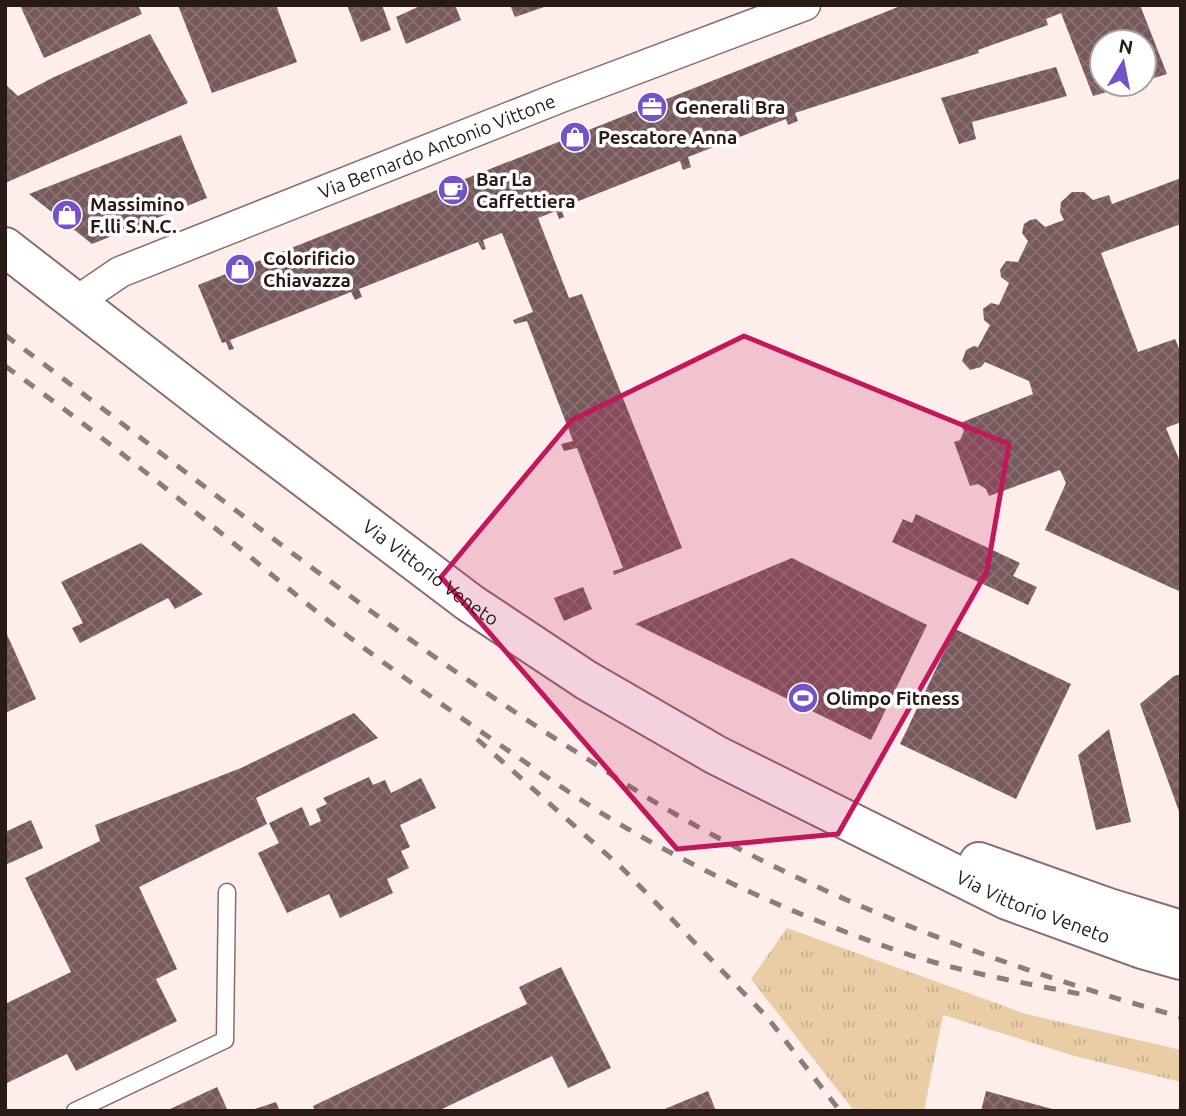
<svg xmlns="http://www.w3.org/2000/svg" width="1186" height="1116" viewBox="0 0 1186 1116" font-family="Ubuntu,sans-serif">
  <defs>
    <pattern id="grass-tufts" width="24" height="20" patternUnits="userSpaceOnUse" patternTransform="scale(1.75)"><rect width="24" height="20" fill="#eacda5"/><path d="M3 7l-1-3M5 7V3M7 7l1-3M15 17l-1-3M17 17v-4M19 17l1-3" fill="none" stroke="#c9af8d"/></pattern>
    <pattern id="building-cross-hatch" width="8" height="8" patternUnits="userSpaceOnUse" patternTransform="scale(1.75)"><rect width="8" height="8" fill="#78595b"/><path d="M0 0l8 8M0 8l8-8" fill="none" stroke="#8a7172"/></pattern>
  </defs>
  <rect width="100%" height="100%" fill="#fdeeeb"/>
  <!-- grass -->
  <path fill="url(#grass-tufts)" d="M 787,928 L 1026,1014 L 1181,1050 L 1181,1082 L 1078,1057 L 943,1015 L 924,1111 L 854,1111 L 751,979 Z"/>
  <!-- building -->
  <path fill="url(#building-cross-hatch)" d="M 20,5 L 138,5 L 142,14 L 44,58 Z
    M 178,5 L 276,5 L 297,62 L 212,93 Z
    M 347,5 L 382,5 L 391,30 L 361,42 Z
    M 422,5 L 455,5 L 461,20 L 406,44 L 396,17 Z
    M 510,5 L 547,5 L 547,6 L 515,17 Z
    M 903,5 L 1140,5 L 1167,74 L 1144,81 L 1144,42 L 1102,42 L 1102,84 L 1131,85 L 1093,96 L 1061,13 L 1046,19 L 1048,25 L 978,50 L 979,53 L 795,113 L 798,121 L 788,125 L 786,119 L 688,157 L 691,167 L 683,170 L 680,161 L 561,208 L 564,217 L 559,219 L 556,211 L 538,218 L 569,298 L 582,294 L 682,548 L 614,575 L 613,571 L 623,568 L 577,448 L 564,451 L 561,444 L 573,441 L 527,321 L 515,324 L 513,320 L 533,312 L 502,233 L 483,240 L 486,249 L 482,250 L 478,242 L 359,289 L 362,297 L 355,300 L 351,292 L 230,340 L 234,349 L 229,350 L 226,342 L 222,343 L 198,285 Z
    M 150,34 L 188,103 L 5,183 L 5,84 L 18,96 L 52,78 Z
    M 1056,67 L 1067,96 L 972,122 L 976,139 L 959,144 L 941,98 Z
    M 181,135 L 207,198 L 92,244 L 29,194 Z
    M 1181,178 L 1181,224 L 1101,253 L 1138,352 L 1175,339 L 1181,353 L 1181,422 L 1166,428 L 1181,464 L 1181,592 L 1045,530 L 1066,483 L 1060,470 L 989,496 L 986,489 L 978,484 L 970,486 L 954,442 L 960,440 L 964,431 L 960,423 L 1033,394 L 1029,381 L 985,362 L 981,367 L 970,370 L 962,361 L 966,350 L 974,346 L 978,347 L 990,325 L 984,320 L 983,309 L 991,303 L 999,305 L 1009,283 L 1001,277 L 1000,270 L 1006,261 L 1018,262 L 1028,241 L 1022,233 L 1024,224 L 1030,220 L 1036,219 L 1045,227 L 1064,220 L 1060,212 L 1061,202 L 1072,192 L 1084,192 L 1093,200 L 1109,195 L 1112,204 Z
    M 916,514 L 1020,563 L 1013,576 L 1037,587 L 1028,605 L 892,542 L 903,519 L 912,523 Z
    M 141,543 L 203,594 L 175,609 L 168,598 L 80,643 L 72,628 L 83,623 L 61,582 Z
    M 792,558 L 927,625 L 871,740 L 635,624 Z
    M 583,587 L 592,609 L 564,621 L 554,598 Z
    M 955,629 L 1071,684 L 1016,799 L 900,744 Z
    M 5,630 L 36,699 L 5,713 Z
    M 1181,674 L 1181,814 L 1180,814 L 1140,704 L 1174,676 Z
    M 354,713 L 378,738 L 256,798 L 267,824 L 139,887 L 177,969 L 156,979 L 177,1021 L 76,1071 L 67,1054 L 5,1084 L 5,1004 L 71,972 L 25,878 L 100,841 L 95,825 L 241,768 Z
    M 1109,729 L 1131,822 L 1096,830 L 1078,755 Z
    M 369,777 L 373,785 L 385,780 L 391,793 L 421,778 L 436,808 L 400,825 L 410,847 L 401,851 L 409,868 L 387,879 L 393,893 L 340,918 L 329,894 L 287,913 L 258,853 L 279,843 L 269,823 L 302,807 L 310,826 L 321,821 L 316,809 L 327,804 L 323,798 Z
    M 31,820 L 43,848 L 5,865 L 5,832 Z
    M 561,967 L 611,1068 L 568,1088 L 552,1056 L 438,1111 L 315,1111 L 313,1106 L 527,1004 L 519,987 Z
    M 217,1087 L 228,1111 L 166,1111 Z
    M 708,1091 L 716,1111 L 660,1111 Z
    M 986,1091 L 1056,1110 L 1056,1111 L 981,1111 Z
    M 276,1102 L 280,1111 L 252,1111 L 252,1110 Z"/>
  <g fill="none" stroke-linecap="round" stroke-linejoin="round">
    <!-- service casing -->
    <g stroke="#8c6d65" stroke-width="19">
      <path id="service" d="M 75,1111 L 225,1040 L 227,892"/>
    </g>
    <!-- minor casing -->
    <g stroke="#8c6d65" stroke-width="33">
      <g id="minor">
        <path id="s1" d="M 76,302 L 120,272 L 561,97 L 805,5"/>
      </g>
    </g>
    <!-- secondary casing -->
    <g stroke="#8c6d65" stroke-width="42">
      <g id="secondary">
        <path id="s2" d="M 5,247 L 228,420 L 470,603 L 586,680 L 716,755 L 1007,900 L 1142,949 L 1181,960"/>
        <path d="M 979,862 L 1109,908 L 1181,930"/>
      </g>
    </g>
    <!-- service -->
    <use href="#service" stroke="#fff" stroke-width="16"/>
    <!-- minor -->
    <use href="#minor" stroke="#fff" stroke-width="30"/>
    <!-- secondary -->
    <use href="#secondary" stroke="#fff" stroke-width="38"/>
    <!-- rail -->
    <path stroke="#8b7d7a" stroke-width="5" stroke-dasharray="12 12" stroke-linecap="butt" d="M 5,335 C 198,479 385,632 589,760 C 618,779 647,798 677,815 C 832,904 1009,969 1181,1017
      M 5,366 C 103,436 196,512 289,589 C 357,646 430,696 503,747 C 546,776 590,808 635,833 C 723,883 817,924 913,956 C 967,973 1024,983 1080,994
      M 477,739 L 623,869 L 767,1017 L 840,1111"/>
  </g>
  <!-- marked area -->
  <path fill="#c2185b" fill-opacity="0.2" stroke="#c2185b" stroke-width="5" stroke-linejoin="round" d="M 744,336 L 1009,444 L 987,571 L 838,834 L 677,849 L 441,577 L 572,420 Z"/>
  <!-- icons -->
  <defs>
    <g id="office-disc" transform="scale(1.575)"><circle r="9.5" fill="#7352cc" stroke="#fff"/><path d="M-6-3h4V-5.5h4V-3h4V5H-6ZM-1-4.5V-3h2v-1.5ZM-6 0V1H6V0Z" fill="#fff"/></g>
    <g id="shop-disc" transform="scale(1.575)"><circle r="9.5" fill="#7352cc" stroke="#fff"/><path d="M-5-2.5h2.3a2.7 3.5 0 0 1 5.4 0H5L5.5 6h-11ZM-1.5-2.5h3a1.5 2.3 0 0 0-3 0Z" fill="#fff"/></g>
    <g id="cafe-disc" transform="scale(1.575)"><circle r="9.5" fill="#7352cc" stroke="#fff"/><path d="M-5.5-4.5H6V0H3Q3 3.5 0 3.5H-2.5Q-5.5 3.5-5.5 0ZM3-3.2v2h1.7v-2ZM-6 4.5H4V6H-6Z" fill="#fff"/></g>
    <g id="stadium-disc" transform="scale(1.575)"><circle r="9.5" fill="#7352cc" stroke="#fff"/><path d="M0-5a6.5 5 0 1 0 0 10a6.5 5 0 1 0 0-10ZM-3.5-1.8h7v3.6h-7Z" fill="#fff"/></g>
  </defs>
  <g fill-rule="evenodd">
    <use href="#office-disc" x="652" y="107"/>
    <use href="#shop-disc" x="575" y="137"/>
    <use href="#cafe-disc" x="453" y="190"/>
    <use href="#shop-disc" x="67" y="215"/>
    <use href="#shop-disc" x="240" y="269"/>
    <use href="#stadium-disc" x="803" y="698"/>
  </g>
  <g text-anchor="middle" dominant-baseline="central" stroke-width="7" stroke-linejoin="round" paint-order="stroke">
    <!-- poi labels -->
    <g font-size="19" font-weight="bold" fill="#271a17" stroke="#fff" text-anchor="start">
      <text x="675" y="107">Generali Bra</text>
      <text x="598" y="137">Pescatore Anna</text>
      <text x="476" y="179">Bar La<tspan x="476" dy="22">Caffettiera</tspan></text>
      <text x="90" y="204">Massimino<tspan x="90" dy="22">F.lli S.N.C.</tspan></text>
      <text x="263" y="258">Colorificio<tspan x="263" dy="22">Chiavazza</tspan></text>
      <text x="826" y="698">Olimpo Fitness</text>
    </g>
    <!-- street labels -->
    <g font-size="19" fill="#271a17" stroke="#fff">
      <text stroke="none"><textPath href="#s1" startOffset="394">Via Bernardo Antonio Vittone</textPath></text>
      <text stroke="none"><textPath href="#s2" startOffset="536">Via Vittorio Veneto</textPath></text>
      <text stroke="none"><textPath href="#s2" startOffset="1227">Via Vittorio Veneto</textPath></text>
    </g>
  </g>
  <!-- border -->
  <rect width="1186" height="1116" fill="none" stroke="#271a17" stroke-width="14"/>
  <!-- north arrow -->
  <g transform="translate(1123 63) rotate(10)"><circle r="33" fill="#ffffff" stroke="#a9a3a2" stroke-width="2"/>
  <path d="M0-5L12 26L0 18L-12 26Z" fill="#7352cc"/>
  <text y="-10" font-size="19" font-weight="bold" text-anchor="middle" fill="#271a17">N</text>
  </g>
</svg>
